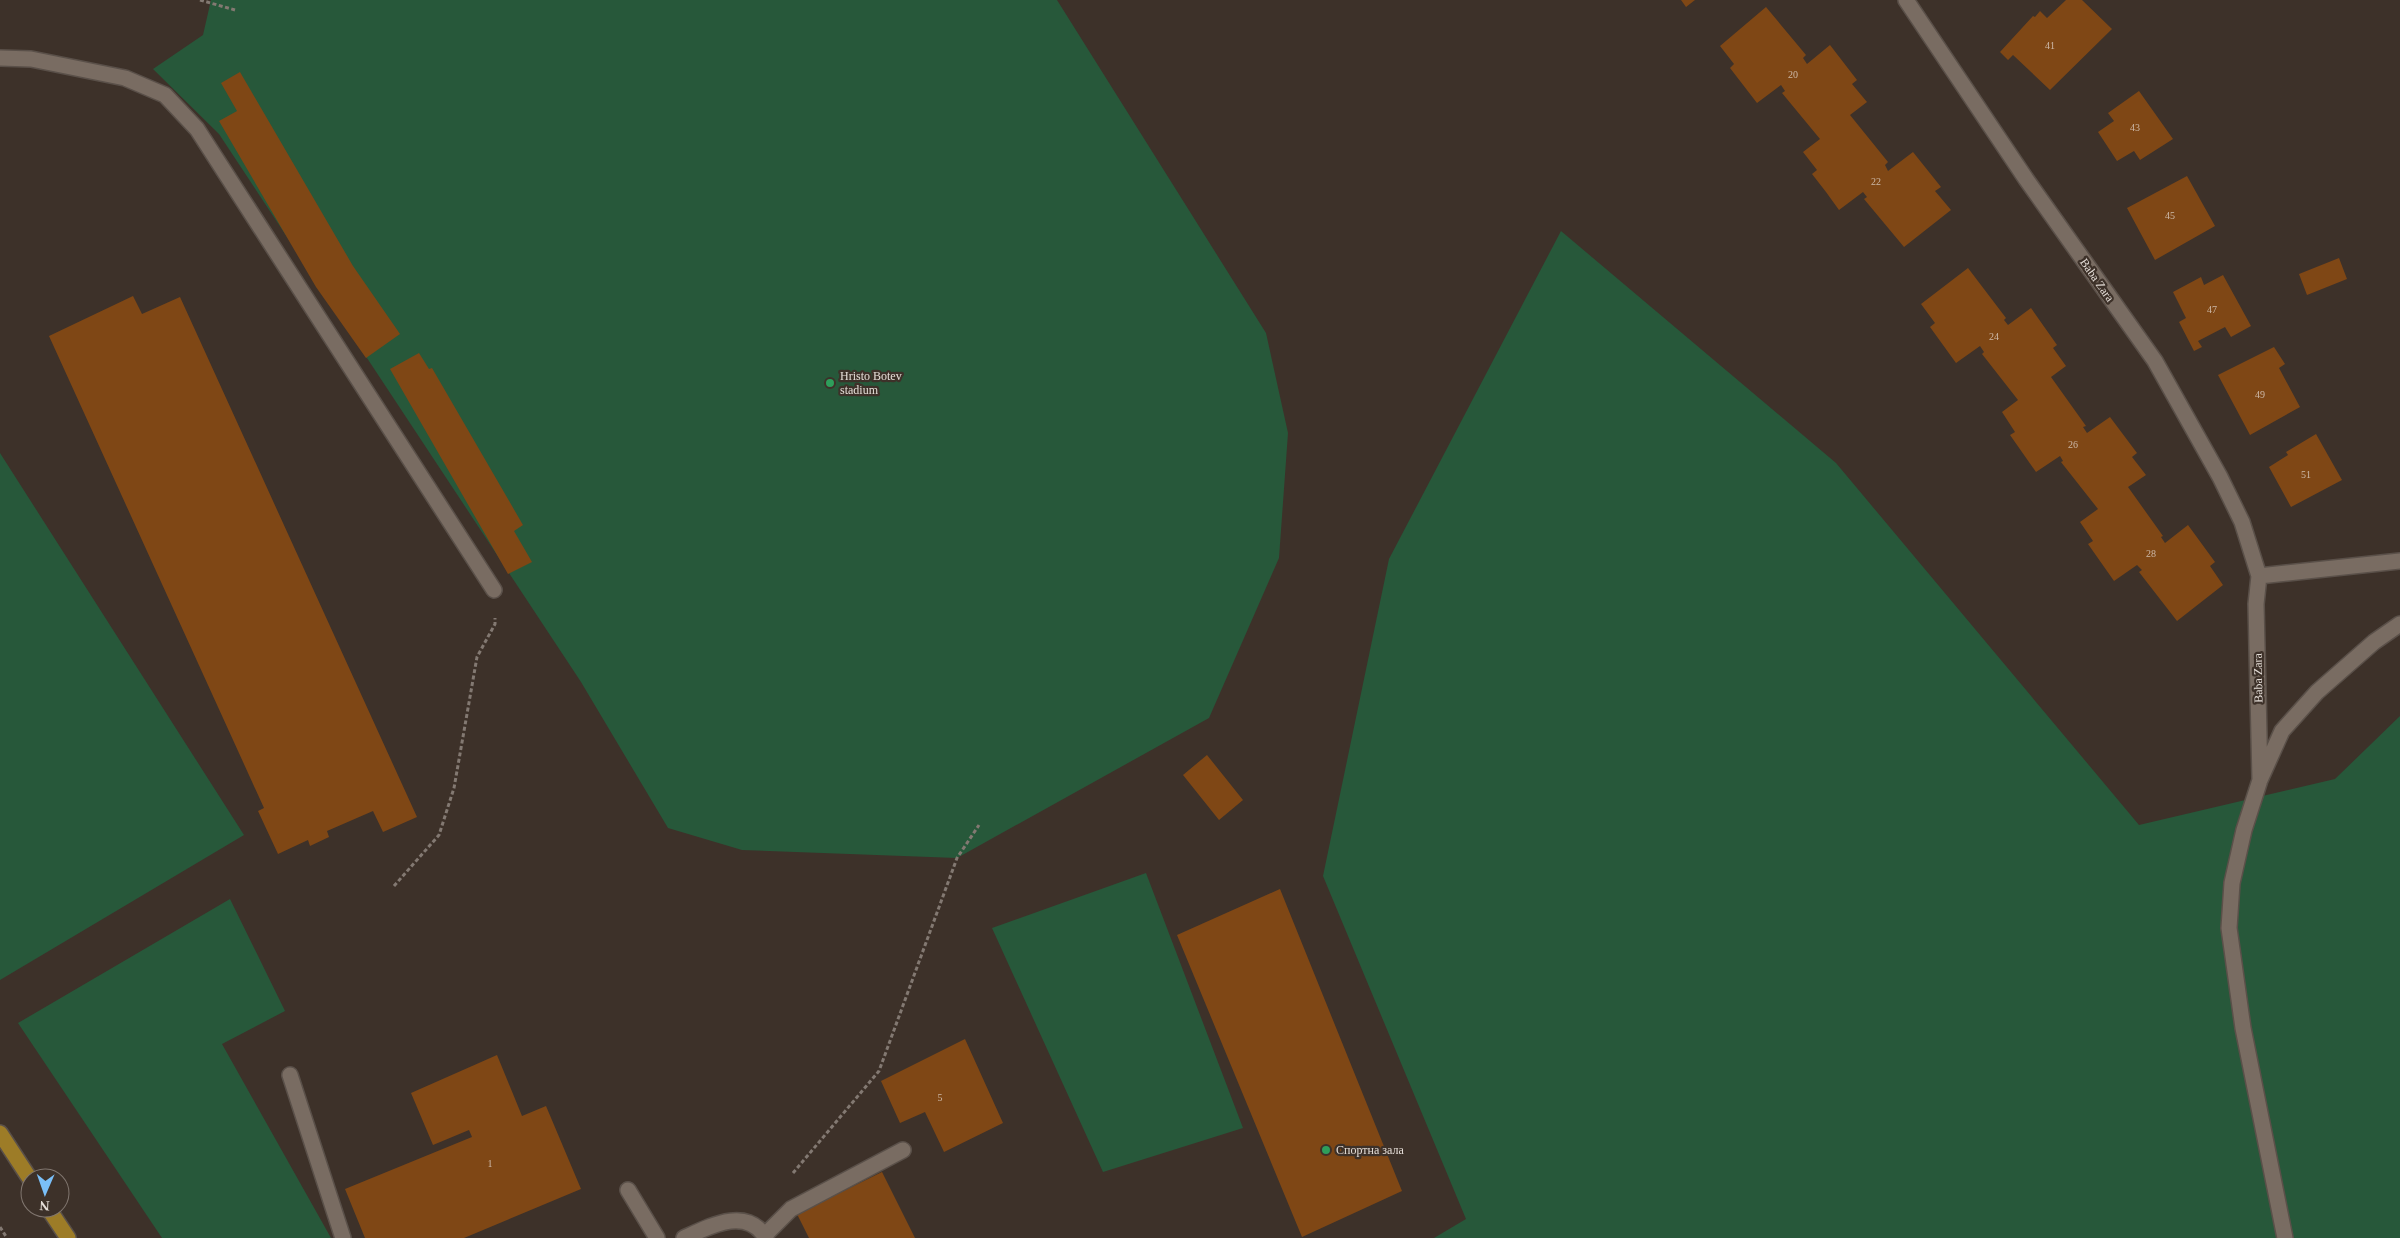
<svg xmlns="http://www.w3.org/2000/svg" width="2400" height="1238" viewBox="0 0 2400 1238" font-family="Georgia,serif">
  <rect width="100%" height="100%" fill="#3d3129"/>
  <!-- green -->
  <path fill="#27583a" d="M 211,0 L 1057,0 L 1266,333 L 1288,433 L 1279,558 L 1209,718 L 957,858 L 742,850 L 668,828 L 581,682 L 219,134 L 153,69 L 203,35 Z
    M 1561,231 L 1836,463 L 2139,825 L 2335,779 L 2400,716 L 2400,1238 L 1434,1238 L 1466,1219 L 1323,876 L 1389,559 Z
    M 0,453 L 244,835 L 0,980 Z
    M 1146,873 L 1243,1128 L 1103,1172 L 992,928 Z
    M 230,899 L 285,1011 L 222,1044 L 331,1238 L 162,1238 L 18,1023 Z"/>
  <!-- building -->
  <path fill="#7f4715" d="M 1681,0 L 1695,0 L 1686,7 Z
    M 2066,0 L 2082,0 L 2112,29 L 2050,90 L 2013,55 L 2008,60 L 2000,52 L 2033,16 L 2035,17 L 2040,11 L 2047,18 Z
    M 1766,7 L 1806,55 L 1803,58 L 1807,64 L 1830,45 L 1857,80 L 1852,84 L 1867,102 L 1850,115 L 1888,162 L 1885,165 L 1888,171 L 1913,152 L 1941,187 L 1935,191 L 1951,210 L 1904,247 L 1864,199 L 1867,197 L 1863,192 L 1839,210 L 1826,192 L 1812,174 L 1817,170 L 1803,152 L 1820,139 L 1782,93 L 1785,91 L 1781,85 L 1757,103 L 1730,68 L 1734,64 L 1720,46 Z
    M 240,72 L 353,266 L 400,334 L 366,358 L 316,287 L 219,121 L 237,111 L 221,83 Z
    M 2139,91 L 2173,139 L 2140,160 L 2134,151 L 2117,161 L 2098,132 L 2114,121 L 2108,113 Z
    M 2187,176 L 2215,226 L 2155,260 L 2127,208 Z
    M 2339,258 L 2347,279 L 2307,295 L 2299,274 Z
    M 1968,268 L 2006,318 L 2004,320 L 2008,325 L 2031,308 L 2057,345 L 2053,348 L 2066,366 L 2051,377 L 2086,426 L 2083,427 L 2087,433 L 2110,417 L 2137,453 L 2132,457 L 2146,475 L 2128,487 L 2163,536 L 2161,537 L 2165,543 L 2188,525 L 2215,562 L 2210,566 L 2223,585 L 2177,621 L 2139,572 L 2142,570 L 2137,565 L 2114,581 L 2088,544 L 2093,541 L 2080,522 L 2098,509 L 2061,462 L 2063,461 L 2060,456 L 2036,472 L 2010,435 L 2015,432 L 2002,412 L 2018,400 L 1982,354 L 1984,352 L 1980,346 L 1956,363 L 1930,327 L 1935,323 L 1921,304 Z
    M 2223,275 L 2251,326 L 2231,337 L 2225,327 L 2198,341 L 2202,347 L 2194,351 L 2179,322 L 2186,318 L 2173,292 L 2201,277 L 2204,285 Z
    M 133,296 L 142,314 L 180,297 L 417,817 L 383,832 L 373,811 L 327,831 L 329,837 L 310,846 L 308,840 L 278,854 L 258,811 L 264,808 L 49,336 Z
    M 2274,347 L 2285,364 L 2279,368 L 2300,407 L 2250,435 L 2218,375 Z
    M 419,353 L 429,369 L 432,368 L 523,525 L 514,531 L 532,562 L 508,574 L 390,369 Z
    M 2316,434 L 2342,480 L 2291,507 L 2269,467 L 2288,455 L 2286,452 Z
    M 1207,755 L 1243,800 L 1219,820 L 1183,775 Z
    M 1280,889 L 1402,1191 L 1302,1237 L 1177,935 Z
    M 965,1039 L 1003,1123 L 944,1152 L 925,1112 L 900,1123 L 881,1081 Z
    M 497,1055 L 522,1116 L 546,1106 L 581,1189 L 464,1238 L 365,1238 L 345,1189 L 472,1137 L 469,1130 L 433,1145 L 411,1093 Z
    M 882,1172 L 915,1238 L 809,1238 L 797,1214 Z"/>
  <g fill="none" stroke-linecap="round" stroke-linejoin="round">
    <!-- service casing -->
    <g stroke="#5a5049" stroke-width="18">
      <path id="service" d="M 0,58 L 31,59 L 125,78 L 165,95 L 197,129 L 494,590
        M 290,1075 L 343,1238
        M 628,1190 L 657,1238
        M 765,1235 L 791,1209 L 903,1150"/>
    </g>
    <!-- minor casing -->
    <g stroke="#5a5049" stroke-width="18">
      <path id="minor" d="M 1906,0 L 2026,179 L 2155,361 L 2220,477 L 2242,522 L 2259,576 L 2256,604 L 2260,780
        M 2259,576 L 2400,561
        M 684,1238 C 710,1226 747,1206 766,1238
        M 2285,1238 L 2243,1028 L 2229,928 L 2232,883 L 2244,830 L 2260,780 L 2282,731 L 2317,692 L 2374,642 L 2400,624"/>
    </g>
    <!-- primary casing -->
    <g stroke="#5a5049" stroke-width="18">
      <path id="primary" d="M 0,1133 L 30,1179
        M 48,1208 L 68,1238"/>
    </g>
    <!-- path -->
    <path stroke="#837972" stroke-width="3" stroke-dasharray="4 2.5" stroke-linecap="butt" d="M 200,0 L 235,10
      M 394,886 L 439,835 L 454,788 L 477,657 L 495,624 L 495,618
      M 793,1173 L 879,1071 L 957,858 L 979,825
      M 0,1227 L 7,1238"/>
    <!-- service -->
    <use href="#service" stroke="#796c62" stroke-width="15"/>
    <!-- minor -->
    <use href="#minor" stroke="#796c62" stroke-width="15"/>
    <!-- primary -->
    <use href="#primary" stroke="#9d7c27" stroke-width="15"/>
  </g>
  <!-- markers -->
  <g fill="#2e9e5b" stroke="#3d3129" stroke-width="2">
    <circle cx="830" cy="383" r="5"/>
    <circle cx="1326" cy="1150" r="5"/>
  </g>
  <g text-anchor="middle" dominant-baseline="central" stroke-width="4.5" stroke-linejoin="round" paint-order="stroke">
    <!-- number labels -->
    <g font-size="10" fill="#ccb8a7">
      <text x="2050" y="45">41</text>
      <text x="1793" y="74">20</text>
      <text x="2135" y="127">43</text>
      <text x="1876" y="181">22</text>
      <text x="2170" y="215">45</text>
      <text x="2212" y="309">47</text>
      <text x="1994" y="336">24</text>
      <text x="2260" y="394">49</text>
      <text x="2073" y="444">26</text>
      <text x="2306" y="474">51</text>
      <text x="2151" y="553">28</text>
      <text x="940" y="1097">5</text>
      <text x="490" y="1163">1</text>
    </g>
    <!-- street labels -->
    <g font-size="12" fill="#e5ded8" stroke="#3d3129">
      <text transform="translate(2097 280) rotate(55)">Baba Zara</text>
      <text transform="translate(2258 678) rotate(-91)">Baba Zara</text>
    </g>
    <!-- poi labels -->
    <g font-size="12" fill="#e5ded8" stroke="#3d3129" text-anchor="start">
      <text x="840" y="376">Hristo Botev<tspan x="840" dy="14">stadium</tspan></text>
      <text x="1336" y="1150">Спортна зала</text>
    </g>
  </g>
  <!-- north arrow -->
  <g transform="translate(45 1193) rotate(182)"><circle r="24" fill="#3d3129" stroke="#80766f"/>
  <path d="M0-4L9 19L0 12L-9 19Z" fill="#7abff8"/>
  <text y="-8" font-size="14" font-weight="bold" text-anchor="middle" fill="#e5ded8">N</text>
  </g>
</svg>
